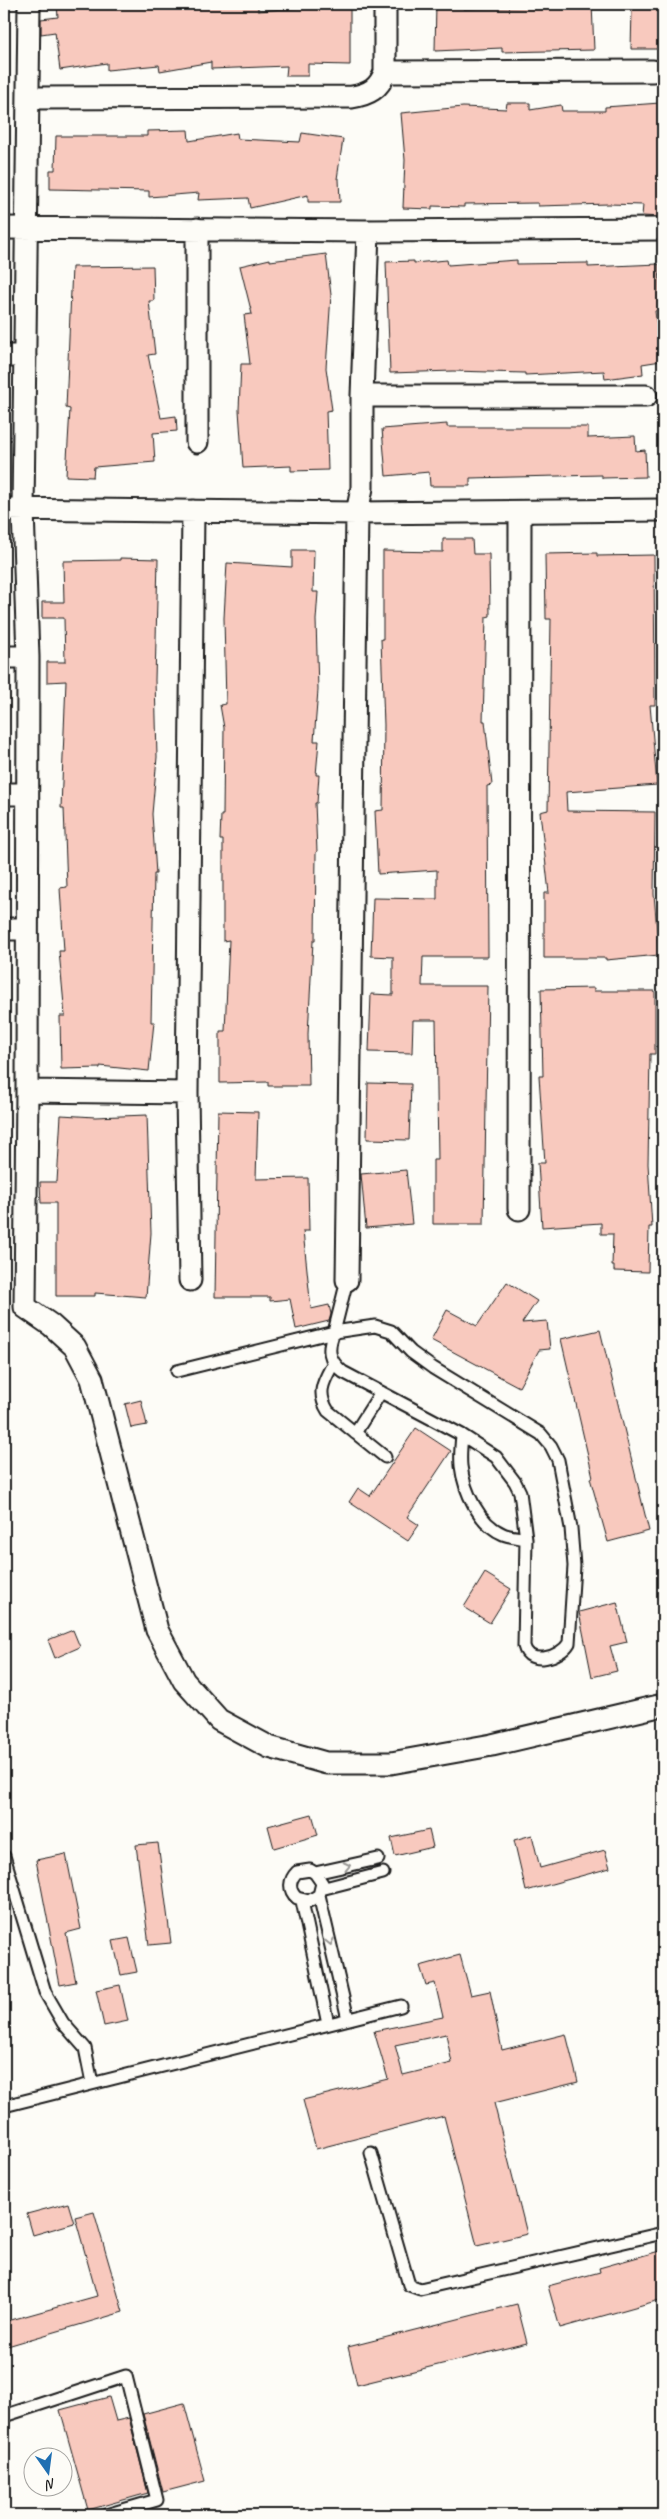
<svg xmlns="http://www.w3.org/2000/svg" width="667" height="2519" viewBox="0 0 667 2519" font-family="Caveat,sans-serif">
  <rect width="100%" height="100%" fill="#fdfcf7"/>
  <filter id="ink" filterUnits="userSpaceOnUse"><feTurbulence type="fractalNoise" baseFrequency=".02" numOctaves="2"/><feDisplacementMap in="SourceGraphic" scale="10" xChannelSelector="R" yChannelSelector="G"/><feConvolveMatrix kernelMatrix="1 2 1 2 8 2 1 2 1" color-interpolation-filters="sRGB"/></filter>
  <g filter="url(#ink)">
    <!-- building -->
    <path fill="#f8c9be" stroke="#1c1c1c" fill-rule="evenodd" d="M 57,4 L 258,4 L 258,11 L 350,4 L 350,65 L 308,64 L 308,76 L 286,76 L 287,66 L 211,69 L 211,62 L 160,71 L 159,65 L 107,70 L 107,63 L 60,70 L 55,32 L 41,34 L 41,19 L 58,17 Z
      M 436,4 L 464,4 L 464,9 L 592,4 L 594,50 L 502,52 L 502,48 L 435,51 Z
      M 632,9 L 662,9 L 661,49 L 631,49 Z
      M 507,103 L 530,103 L 530,110 L 561,105 L 562,111 L 605,111 L 605,107 L 660,103 L 663,148 L 661,149 L 660,186 L 663,186 L 663,217 L 642,216 L 643,205 L 609,204 L 538,206 L 538,203 L 464,204 L 464,207 L 432,206 L 432,209 L 403,208 L 405,160 L 401,113 L 463,107 L 506,109 Z
      M 188,130 L 189,141 L 237,133 L 238,139 L 300,142 L 302,133 L 343,139 L 337,179 L 339,179 L 340,202 L 308,202 L 308,195 L 250,208 L 248,198 L 198,200 L 199,193 L 149,197 L 149,191 L 50,189 L 50,170 L 55,170 L 56,136 L 147,136 L 147,131 Z
      M 326,254 L 331,295 L 326,368 L 332,410 L 326,411 L 328,470 L 291,471 L 291,466 L 243,468 L 239,410 L 241,364 L 250,364 L 244,315 L 252,314 L 240,266 L 270,259 L 270,261 Z
      M 447,260 L 448,265 L 517,260 L 517,264 L 588,263 L 588,267 L 659,264 L 660,310 L 655,311 L 661,361 L 642,364 L 643,374 L 605,379 L 604,371 L 525,375 L 525,373 L 453,371 L 390,373 L 386,262 L 414,261 L 414,263 Z
      M 153,266 L 154,301 L 149,301 L 155,354 L 148,355 L 161,418 L 176,416 L 177,431 L 153,433 L 155,462 L 94,467 L 93,477 L 66,476 L 70,409 L 66,408 L 72,267 Z
      M 447,424 L 447,427 L 588,427 L 588,438 L 635,436 L 636,451 L 645,450 L 646,477 L 602,478 L 602,475 L 470,478 L 470,486 L 430,486 L 429,472 L 386,476 L 382,429 Z
      M 443,539 L 472,539 L 473,554 L 489,554 L 490,616 L 486,617 L 483,721 L 485,721 L 492,785 L 487,786 L 488,957 L 423,957 L 422,986 L 488,986 L 484,1224 L 433,1224 L 433,1160 L 438,1160 L 436,1020 L 413,1020 L 412,1053 L 369,1052 L 371,994 L 393,995 L 393,957 L 371,956 L 373,898 L 437,899 L 437,870 L 378,874 L 375,811 L 383,810 L 384,725 L 381,639 L 383,639 L 383,551 L 443,552 Z
      M 292,550 L 314,550 L 313,592 L 318,592 L 316,620 L 318,690 L 314,741 L 319,741 L 316,775 L 319,775 L 317,803 L 315,803 L 317,852 L 316,852 L 315,941 L 313,941 L 308,1034 L 309,1086 L 268,1086 L 268,1082 L 220,1083 L 220,1031 L 225,1031 L 229,940 L 223,941 L 223,840 L 220,840 L 221,815 L 223,815 L 224,728 L 220,705 L 226,704 L 224,618 L 227,563 L 292,567 Z
      M 597,553 L 597,556 L 654,555 L 655,705 L 650,705 L 657,785 L 566,792 L 567,811 L 655,812 L 654,894 L 659,955 L 606,960 L 606,958 L 544,958 L 544,893 L 549,893 L 540,812 L 548,810 L 551,619 L 546,619 L 545,554 Z
      M 120,558 L 158,559 L 155,680 L 157,757 L 152,814 L 156,874 L 154,874 L 151,1022 L 154,1022 L 149,1071 L 100,1066 L 100,1068 L 61,1069 L 60,1016 L 65,1016 L 59,951 L 64,951 L 60,888 L 67,887 L 64,808 L 61,808 L 66,681 L 47,682 L 47,662 L 65,662 L 64,618 L 42,618 L 42,602 L 64,602 L 63,561 L 120,560 Z
      M 594,988 L 594,991 L 655,991 L 655,1054 L 650,1054 L 648,1164 L 652,1227 L 649,1227 L 648,1272 L 614,1271 L 614,1266 L 612,1266 L 613,1234 L 601,1234 L 601,1223 L 542,1227 L 538,1163 L 545,1163 L 539,1076 L 543,1076 L 541,989 Z
      M 368,1083 L 411,1084 L 409,1140 L 367,1139 Z
      M 218,1111 L 258,1112 L 256,1179 L 308,1178 L 309,1231 L 303,1231 L 311,1309 L 329,1305 L 331,1314 L 329,1321 L 296,1329 L 290,1299 L 270,1301 L 270,1297 L 215,1297 Z
      M 61,1115 L 95,1117 L 147,1115 L 151,1233 L 146,1297 L 95,1293 L 95,1296 L 56,1296 L 56,1203 L 41,1203 L 40,1182 L 57,1182 Z
      M 406,1170 L 412,1224 L 366,1228 L 361,1174 Z
      M 507,1282 L 537,1301 L 522,1323 L 547,1321 L 550,1349 L 539,1350 L 519,1387 L 431,1340 L 447,1310 L 477,1326 Z
      M 600,1330 L 649,1531 L 608,1542 L 590,1478 L 593,1477 L 561,1339 Z
      M 141,1400 L 147,1425 L 131,1428 L 125,1404 Z
      M 416,1428 L 451,1451 L 407,1517 L 419,1525 L 408,1541 L 349,1502 L 358,1488 L 370,1496 Z
      M 485,1573 L 511,1589 L 490,1623 L 464,1607 Z
      M 617,1602 L 627,1642 L 610,1646 L 617,1671 L 592,1677 L 579,1612 Z
      M 73,1630 L 80,1647 L 55,1658 L 48,1640 Z
      M 312,1814 L 318,1835 L 274,1848 L 268,1826 Z
      M 429,1830 L 433,1847 L 395,1856 L 391,1838 Z
      M 532,1835 L 540,1868 L 605,1850 L 610,1868 L 526,1891 L 514,1840 Z
      M 158,1843 L 171,1943 L 149,1945 L 136,1845 Z
      M 66,1854 L 81,1929 L 66,1933 L 76,1982 L 60,1985 L 36,1860 Z
      M 129,1938 L 137,1972 L 121,1975 L 113,1941 Z
      M 460,1955 L 471,1995 L 490,1991 L 502,2050 L 566,2034 L 578,2082 L 494,2103 L 527,2234 L 477,2246 L 444,2116 L 316,2149 L 303,2100 L 388,2079 L 374,2031 L 443,2017 L 435,1983 L 426,1985 L 420,1966 ZM 446,2034 L 452,2063 L 403,2075 L 395,2045 Z
      M 120,1985 L 128,2021 L 104,2026 L 96,1990 Z
      M 68,2203 L 74,2223 L 33,2235 L 27,2214 Z
      M 94,2212 L 123,2312 L 4,2347 L 4,2322 L 97,2296 L 75,2217 Z
      M 663,2250 L 663,2299 L 560,2328 L 548,2286 L 600,2272 L 599,2268 Z
      M 517,2304 L 527,2343 L 357,2385 L 348,2347 Z
      M 109,2397 L 116,2421 L 129,2418 L 148,2493 L 88,2510 L 60,2410 Z
      M 184,2403 L 205,2481 L 163,2492 L 143,2414 Z"/>
    <g fill="none" stroke-linecap="round" stroke-linejoin="round">
      <!-- lane casing -->
      <g stroke="#1c1c1c" stroke-width="15">
        <path id="lane" d="M 375,1326 L 391,1331 L 411,1352 L 433,1368 L 541,1434 L 551,1446 L 558,1460 L 571,1528 L 574,1566 L 569,1643 C 561,1657 529,1667 524,1646 L 526,1539 L 520,1492 L 515,1482 L 496,1457 L 462,1435 L 343,1372 C 328,1360 327,1349 334,1332 Z
          M 333,1364 C 324,1381 316,1392 328,1411 L 385,1457
          M 177,1371 L 334,1332 L 347,1280
          M 355,1433 L 381,1392
          M 462,1435 C 461,1445 460,1456 461,1466 C 464,1491 479,1524 503,1534 C 510,1537 519,1537 526,1539
          M 4,1856 L 45,1992 L 63,2023 L 85,2048 L 92,2083
          M 315,1873 L 322,1883 L 319,1895 L 309,1901 L 297,1898 C 288,1890 289,1880 297,1872 L 310,1870 L 315,1873 L 378,1859
          M 321,1889 L 383,1873
          M 319,1895 L 348,2019
          M 302,1901 L 328,2024
          M 4,2106 L 401,2006
          M 371,2153 L 409,2285 L 420,2289 L 663,2233
          M 4,2416 L 126,2376 L 157,2500 L 106,2515"/>
      </g>
      <!-- street casing -->
      <g stroke="#1c1c1c" stroke-width="25">
        <path id="street" d="M 29,4 L 23,510 L 28,657 L 27,1091 L 25,1307 L 51,1325 L 75,1347 L 92,1379 L 157,1630 L 184,1681 L 219,1720 L 269,1747 L 326,1763 L 391,1763 L 492,1745 L 663,1705
          M 385,72 L 653,71
          M 28,98 L 352,97 C 369,94 379,89 385,72 L 385,4
          M 4,228 L 368,231 L 663,229
          M 4,356 L 25,356
          M 362,396 L 646,396
          M 197,442 L 197,229
          M 4,509 L 357,513 L 663,510
          M 4,657 L 28,657
          M 4,794 L 27,794
          M 4,929 L 26,929
          M 27,1091 L 187,1093
          M 519,1209 L 520,512
          M 190,1280 L 187,1093 L 193,511
          M 347,1280 L 357,513 L 362,488 L 362,396 L 368,231"/>
      </g>
      <!-- lane -->
      <use href="#lane" stroke="#fdfcf7" stroke-width="11"/>
      <!-- street -->
      <use href="#street" stroke="#fdfcf7" stroke-width="21"/>
    </g>
    <!-- one-way arrows -->
    <defs><path id="oneway-chevron" d="M-2-3.5L2.5 0L-2 3.5" fill="none" stroke-width="1.6" stroke-linecap="round" stroke-linejoin="round" transform="scale(1.25)"/></defs>
    <g stroke="#989794">
      <use href="#oneway-chevron" transform="translate(347 1866) rotate(-12)"/>
      <use href="#oneway-chevron" transform="translate(330 1942) rotate(77)"/>
    </g>
  </g>
  <!-- margin -->
  <rect width="667" height="2519" fill="none" stroke="#fdfcf7" stroke-width="20"/>
  <rect x="10" y="10" width="647" height="2499" fill="none" stroke="#1c1c1c" stroke-width="2" filter="url(#ink)"/>
  <!-- north arrow -->
  <g transform="translate(48 2472) rotate(166)"><circle r="24" fill="#fdfcf7" stroke="#a3a29f"/>
  <path d="M0-4L9 19L0 12L-9 19Z" fill="#1f6fb2"/>
  <text y="-8" font-size="14" font-weight="bold" text-anchor="middle" fill="#1c1c1c">N</text>
  </g>
</svg>
